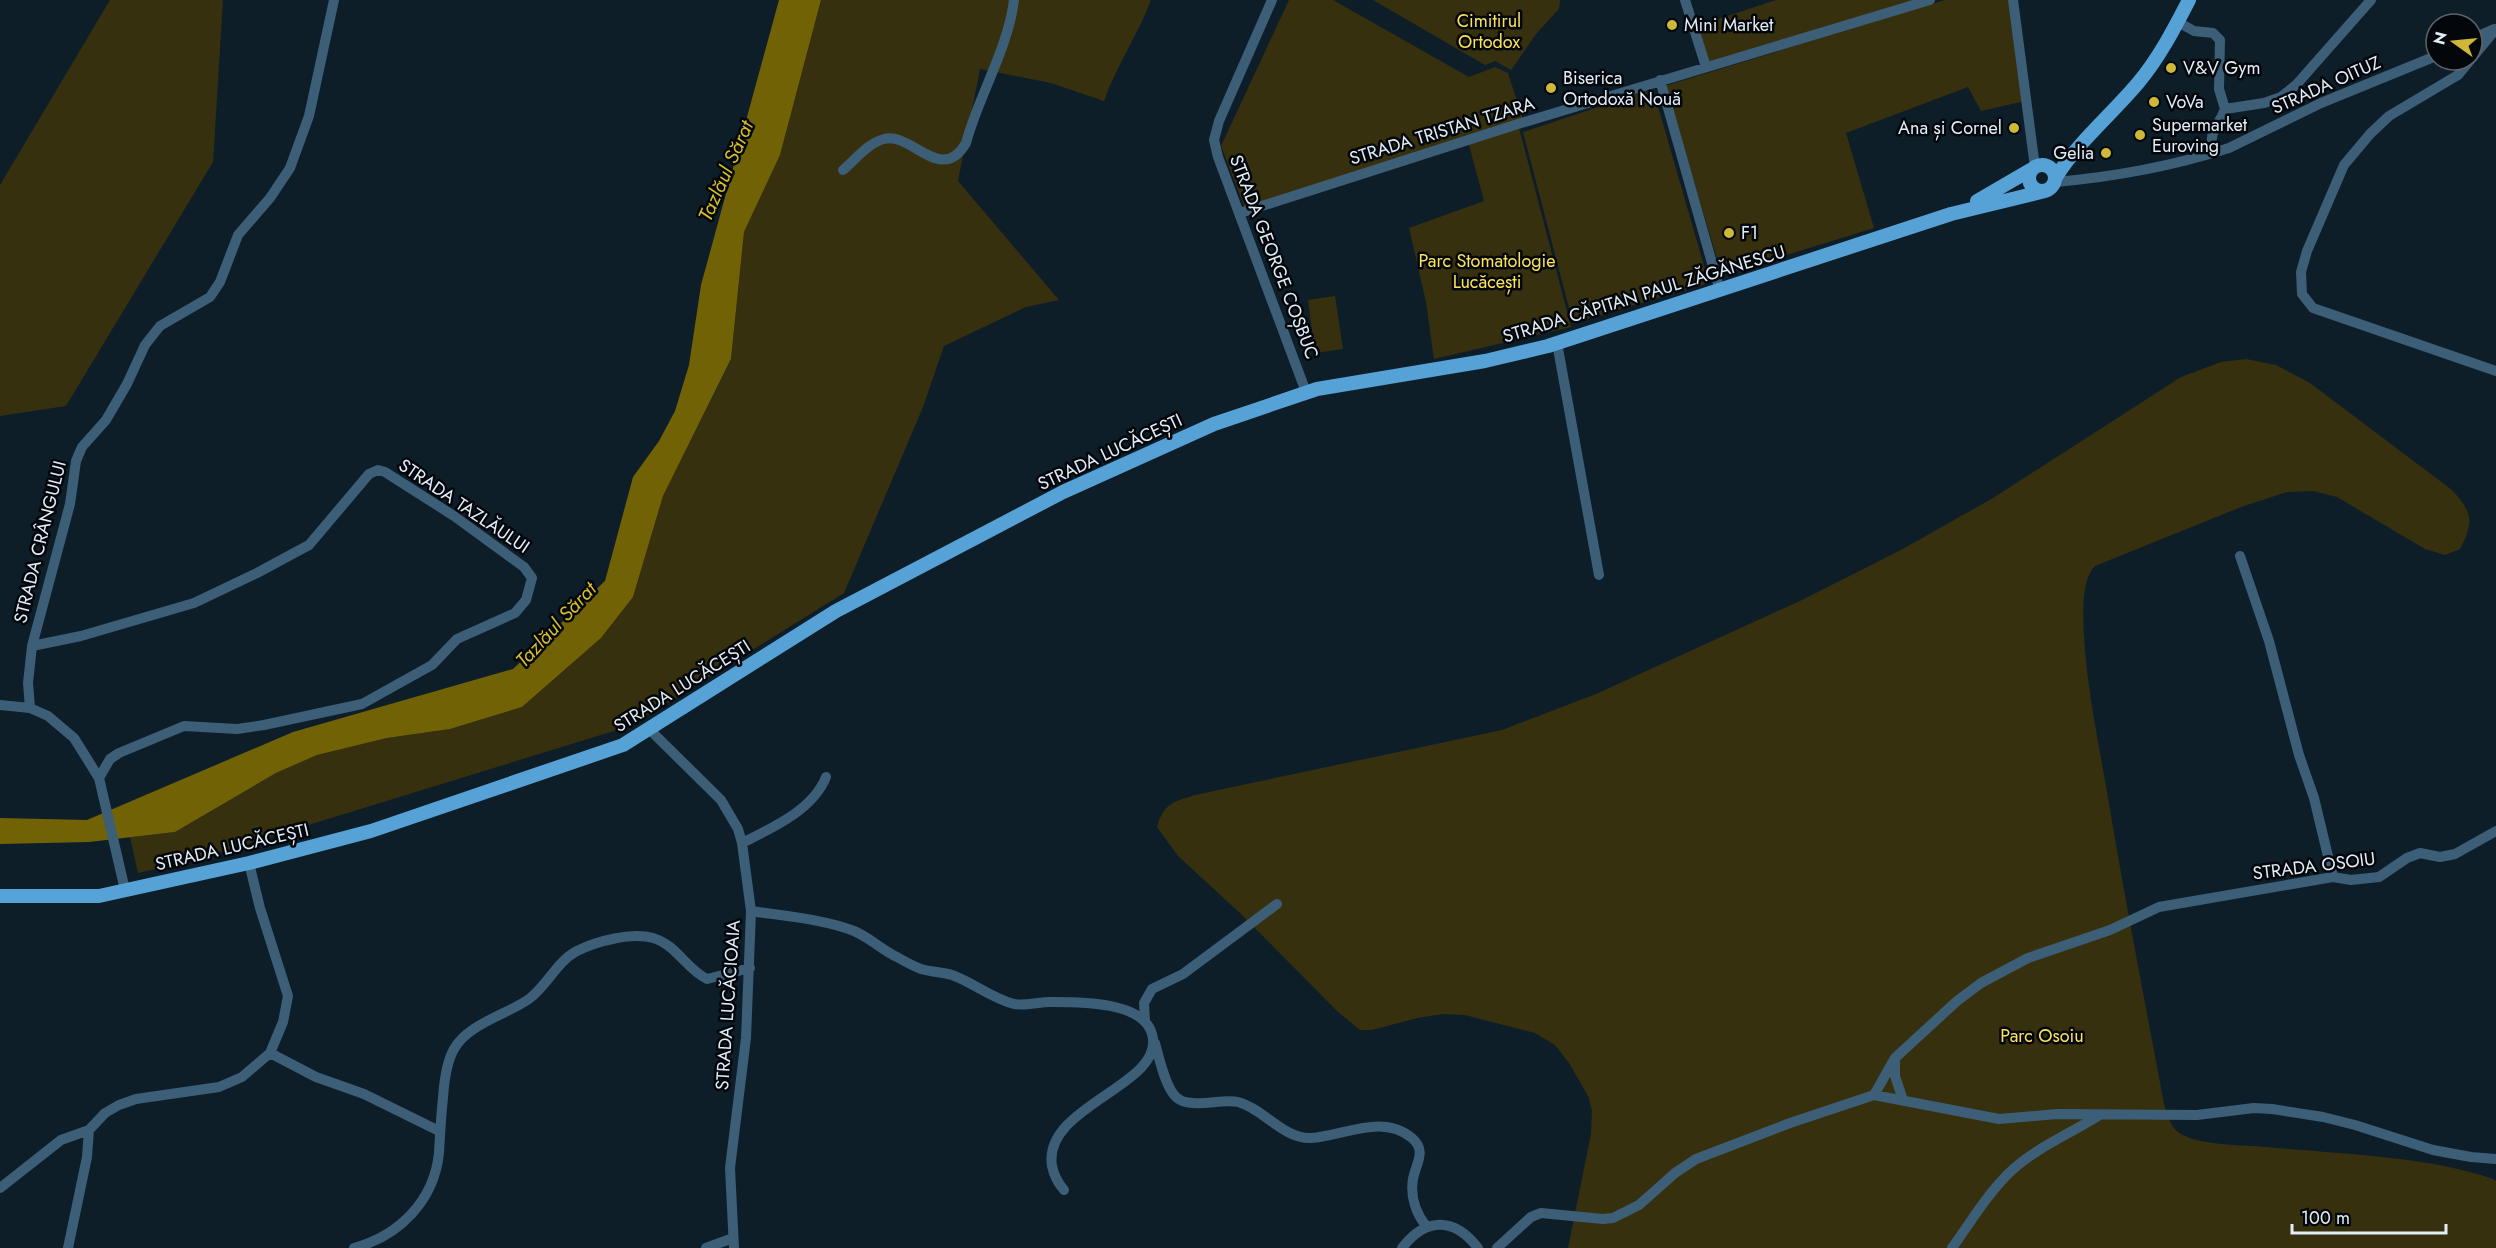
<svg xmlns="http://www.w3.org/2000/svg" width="2496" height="1248" viewBox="0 0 2496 1248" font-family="Jost,sans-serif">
  <rect width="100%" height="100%" fill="#0e1e29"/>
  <!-- green -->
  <path fill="#37300e" d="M 110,0 L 223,0 L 213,162 L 66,406 L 0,416 L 0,185 Z
    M 821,0 L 1151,0 C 1138,35 1116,66 1104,101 L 1051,83 L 980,69 L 958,181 L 1059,300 L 1026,307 L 944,346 L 923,407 L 844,593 L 630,726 L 195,860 L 138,873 L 130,837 L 175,832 L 276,773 L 317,755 L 387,738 L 450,729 L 522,707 L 601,638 L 633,597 L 663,496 L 731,360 L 744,232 L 780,155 Z
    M 1289,0 L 1333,0 L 1469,77 L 1495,67 L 1508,73 L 1523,120 L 1246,211 L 1221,146 Z
    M 1373,0 L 1560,0 L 1559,9 L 1536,34 L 1511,70 L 1495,61 L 1485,65 Z
    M 1776,0 L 1917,0 L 1709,63 L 1697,26 Z
    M 1945,0 L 2008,0 L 2025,101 L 1981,111 L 1968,87 L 1846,133 L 1874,228 L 1722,275 L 1665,86 Z
    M 1653,89 L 1709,283 L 1573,323 L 1523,132 Z
    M 1518,124 L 1571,327 L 1434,359 L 1426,302 L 1409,228 L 1484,201 L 1468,141 Z
    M 1335,296 L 1343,349 L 1315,353 L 1308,300 Z
    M 2246,359 L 2276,365 L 2310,383 L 2452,490 C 2473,513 2474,522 2460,549 L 2445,555 L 2425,549 L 2337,497 L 2313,491 L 2287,492 L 2241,507 L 2095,566 C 2081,580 2083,616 2084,636 C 2087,690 2099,744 2108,798 C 2125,900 2145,1002 2164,1104 C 2167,1113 2170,1126 2178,1132 C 2197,1146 2243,1145 2267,1147 C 2338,1154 2428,1156 2493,1179 L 2496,1181 L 2496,1248 L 1568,1248 L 1591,1134 L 1592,1110 L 1588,1096 L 1569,1063 L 1555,1045 L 1535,1033 L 1465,1015 L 1443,1014 L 1417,1018 L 1372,1030 L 1360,1030 L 1338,1012 L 1241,914 L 1178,856 L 1157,827 C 1164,803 1173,802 1195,795 L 1502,730 L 1596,694 L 1800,601 L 1901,550 L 1993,498 L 2181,377 L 2221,362 Z"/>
  <!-- water -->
  <path fill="#716205" d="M 779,0 L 821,0 L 780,155 L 744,232 L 731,359 L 663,496 L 633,597 L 601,638 L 522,707 L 450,729 L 387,738 L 317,755 L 276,773 L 175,832 L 89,842 L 0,844 L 0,818 L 87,820 L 293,732 L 513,669 L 605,581 L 633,477 L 659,441 L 675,411 L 689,365 L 701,285 Z"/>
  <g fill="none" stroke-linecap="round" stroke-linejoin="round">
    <!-- minor -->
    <path stroke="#3c5e77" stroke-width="10" d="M 1272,0 L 1219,121 L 1214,140 L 1218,157 L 1306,392
      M 1685,0 L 1706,67
      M 2013,0 L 2035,167
      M 2178,22 L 2194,31 L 2213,33 L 2220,40 L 2219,89 L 2225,109 C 2218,128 2208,130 2213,153
      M 2496,29 L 2458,75 L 2389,116 L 2370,134 L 2344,165 L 2307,251 L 2301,272 L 2302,294 L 2313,308 L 2496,371
      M 2472,39 L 2494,29
      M 1660,80 L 1720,291
      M 2225,109 L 2264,103 L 2281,97 L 2296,85 L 2371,0
      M 843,170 C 855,160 868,143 884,139 C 911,131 941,186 966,143 C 979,95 1008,49 1014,0
      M 2055,182 C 2113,177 2173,166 2229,148 L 2321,103 L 2436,56
      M 1240,213 L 1518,124 L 1930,0
      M 1557,343 L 1599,575
      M 2240,556 L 2269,641 L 2299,755 L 2314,798 L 2333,877
      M 32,646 L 81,636 L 194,603 L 257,573 L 309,545 L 369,474 L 378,470 L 385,472 L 454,516 L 524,567 L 532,578 L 526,600 L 515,613 L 457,639 L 432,665 L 362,704 L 264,725 L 237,729 L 184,726 L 119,753 L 110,759 L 99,778
      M 0,705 L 30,708 L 48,716 L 74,738 L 99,778 L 125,890
      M 30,708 L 28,683 L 32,646 L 70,504 L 76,461 L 82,447 L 106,420 L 127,384 L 145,345 L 160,326 L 210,297 L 220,282 L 238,235 L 270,198 L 290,168 L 309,116 L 334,0
      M 649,729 L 721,800 L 738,829 L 742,843 L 751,911 L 746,1038 L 730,1168 L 734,1248
      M 742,843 C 772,828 813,810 826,777
      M 751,911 C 783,916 824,919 854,931 C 869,937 882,950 897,957 C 904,961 913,966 921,969 C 931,972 942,972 952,975 C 974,983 991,998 1014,1004 C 1025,1006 1039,1002 1050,1002 C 1078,1002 1143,1001 1152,1034 C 1167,1085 1042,1105 1052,1166 C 1054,1176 1057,1182 1064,1190
      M 1145,1021 L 1144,1003 L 1152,989 L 1183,974 L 1277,904
      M 1155,1043 C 1159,1057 1165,1087 1176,1097 C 1189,1110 1221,1098 1238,1102 C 1264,1109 1283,1139 1311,1138 C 1344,1136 1382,1113 1412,1138 C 1427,1151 1416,1163 1413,1179 C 1410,1196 1416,1213 1426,1226
      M 270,1053 L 316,1077 L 364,1094 L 439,1131
      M 1895,1059 L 1895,1076 L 1903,1100
      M 1874,1095 L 1895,1058 L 1957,1001 L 1981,983 L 2028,958 L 2110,930 L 2159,907 L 2333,877 L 2351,880 L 2379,877 L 2407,858 L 2420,853 L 2440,857 L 2455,854 L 2496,831
      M 0,1188 L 61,1140 L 89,1130 L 105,1113 L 119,1105 L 136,1099 L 219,1087 L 242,1077 L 270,1053 L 283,1022 L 288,996 L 260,908 L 249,863
      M 68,1248 L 87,1157 L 89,1130
      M 354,1248 C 399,1236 434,1201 439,1153 C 440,1135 441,1116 443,1098 C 444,1083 446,1063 454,1049 C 468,1024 506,1015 529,999 C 547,986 557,961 577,951 C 597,941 632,932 653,938 C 677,945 686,969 707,979 L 750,968
      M 706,1248 L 733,1238
      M 1402,1248 C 1426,1217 1454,1217 1478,1248
      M 1497,1248 L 1531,1217 L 1541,1213 L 1603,1219 L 1613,1218 L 1639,1205 L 1675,1173 L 1696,1159 L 1790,1123 L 1874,1095 L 1999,1119 L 2057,1114 L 2197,1115 L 2254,1108 L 2272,1109 L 2323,1117 L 2355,1125 L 2433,1150 L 2471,1157 L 2496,1159
      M 1952,1248 C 1970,1223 1986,1196 2008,1174 C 2033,1149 2068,1135 2098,1116"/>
    <!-- major -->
    <path stroke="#56a1d5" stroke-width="14" d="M2029 178a13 13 0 1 1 26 0a13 13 0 1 1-26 0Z
      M 2056,177 C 2078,142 2111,115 2138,83 C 2159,58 2174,29 2189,0
      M 1977,201 L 2032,169
      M 0,896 L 99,896 L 249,863 L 371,831 L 623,745 L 836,611 L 1063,492 L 1214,424 L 1317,389 L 1485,361 L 1548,346 L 1951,214 L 2045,191"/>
  </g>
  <!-- markers -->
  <g fill="#cfb837" stroke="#03070c" stroke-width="2">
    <circle cx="1672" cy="25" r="6"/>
    <circle cx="2171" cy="68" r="6"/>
    <circle cx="1551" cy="88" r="6"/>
    <circle cx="2154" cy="102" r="6"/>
    <circle cx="2014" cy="128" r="6"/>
    <circle cx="2140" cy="135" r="6"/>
    <circle cx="2106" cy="153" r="6"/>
    <circle cx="1729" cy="233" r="6"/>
  </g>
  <g text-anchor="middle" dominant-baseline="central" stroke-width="5" stroke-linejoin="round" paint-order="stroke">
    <!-- park labels -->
    <g font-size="18" fill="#fde359" stroke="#03070c">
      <text x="1489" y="21">Cimitirul<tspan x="1489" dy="21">Ortodox</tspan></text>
      <text x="1487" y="261">Parc Stomatologie<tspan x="1487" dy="21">Lucăcești</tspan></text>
      <text x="2042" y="1036">Parc Osoiu</text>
    </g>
    <!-- poi labels -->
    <g font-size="18" fill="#e3edf5" stroke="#03070c" text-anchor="start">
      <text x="1684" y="25">Mini Market</text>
      <text x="2183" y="68">V&amp;V Gym</text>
      <text x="1563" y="78">Biserica<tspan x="1563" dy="21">Ortodoxă Nouă</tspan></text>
      <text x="2166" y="102">VoVa</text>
      <text x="2152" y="125">Supermarket<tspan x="2152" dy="21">Euroving</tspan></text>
      <text x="2002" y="128" text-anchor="end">Ana și Cornel</text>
      <text x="2094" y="153" text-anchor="end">Gelia</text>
      <text x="1741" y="233">F1</text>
    </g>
    <!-- street labels -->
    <g font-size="18" fill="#e3edf5" stroke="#03070c">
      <text transform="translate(2326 85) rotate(-24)">STRADA OITUZ</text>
      <text transform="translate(1442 131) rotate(-17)">STRADA TRISTAN TZARA</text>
      <text transform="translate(1274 257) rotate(69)">STRADA GEORGE COȘBUC</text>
      <text transform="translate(1644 294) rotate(-17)">STRADA CĂPITAN PAUL ZĂGĂNESCU</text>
      <text transform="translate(1110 452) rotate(-25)">STRADA LUCĂCEȘTI</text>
      <text transform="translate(464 506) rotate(34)">STRADA TAZLĂULUI</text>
      <text transform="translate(40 542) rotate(-76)">STRADA CRÂNGULUI</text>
      <text transform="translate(682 686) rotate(-32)">STRADA LUCĂCEȘTI</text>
      <text transform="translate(232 847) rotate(-13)">STRADA LUCĂCEȘTI</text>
      <text transform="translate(2314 866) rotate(-7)">STRADA OSOIU</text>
      <text transform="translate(728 1005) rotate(-86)">STRADA LUCĂCIOAIA</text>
    </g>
    <!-- water labels -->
    <g font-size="20" font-style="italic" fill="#d8bf29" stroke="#03070c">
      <text transform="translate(726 171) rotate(-66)">Tazlăul Sărat</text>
      <text transform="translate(556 625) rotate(-47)">Tazlăul Sărat</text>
    </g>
  </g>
  <!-- north arrow -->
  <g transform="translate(2454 42) rotate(285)"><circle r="28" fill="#03070c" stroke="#5d6369" stroke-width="1.5"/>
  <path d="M0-4.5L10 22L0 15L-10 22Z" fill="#cfb837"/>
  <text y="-9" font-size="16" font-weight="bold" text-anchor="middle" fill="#e3edf5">N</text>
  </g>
  <!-- scale -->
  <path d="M2292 1224v9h154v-9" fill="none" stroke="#e3edf5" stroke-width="3"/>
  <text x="2301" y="1224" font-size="18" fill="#e3edf5" stroke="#03070c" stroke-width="4.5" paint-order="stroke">100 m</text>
</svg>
